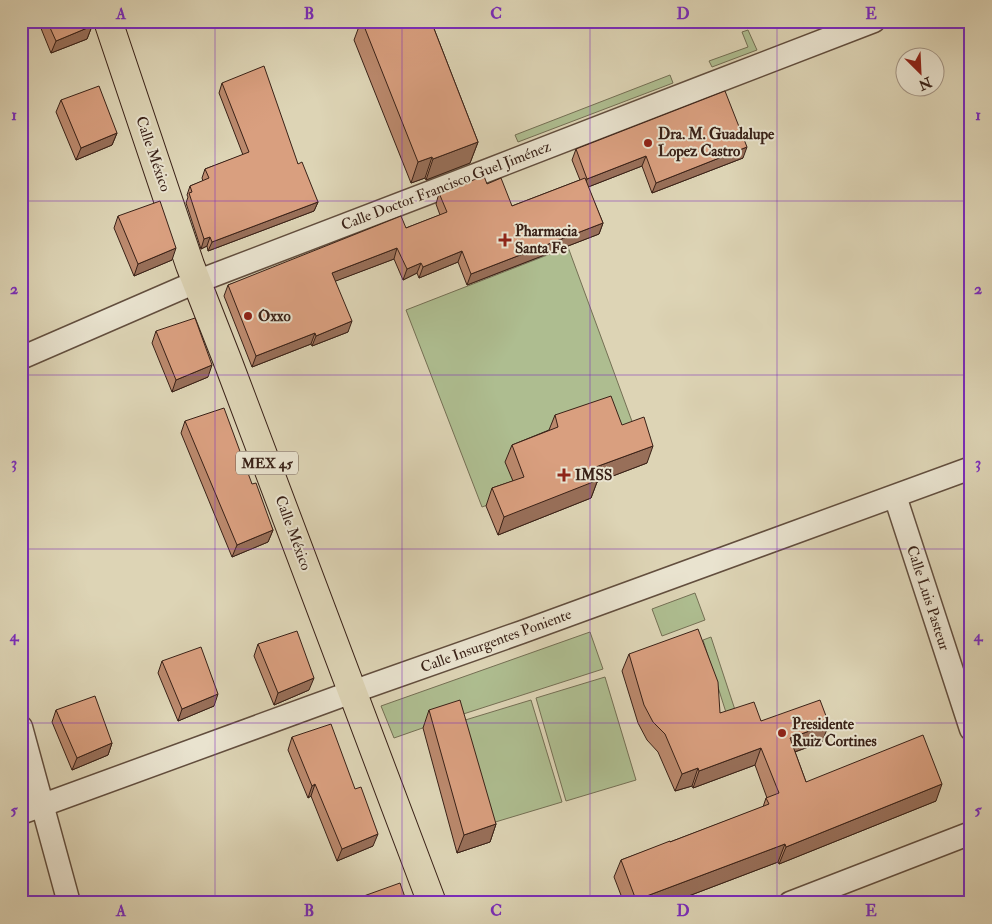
<svg xmlns="http://www.w3.org/2000/svg" width="992" height="924" viewBox="0 0 992 924" font-family="'IM FELL Double Pica',serif">
  <rect width="100%" height="100%" fill="#ddd4b5"/>
  <filter id="stains"><feTurbulence type="fractalNoise" baseFrequency=".004" numOctaves="4"/><feColorMatrix values="0 0 0 0 .2 0 0 0 0 .09 0 0 0 0 .02 0 0 0 .5 -.17"/></filter>
  <radialGradient id="worn" r=".72"><stop offset=".6" stop-color="#630" stop-opacity="0"/><stop offset="1" stop-color="#630" stop-opacity=".3"/></radialGradient>
  <!-- green -->
  <path fill="#aebd90" stroke="#746f54" d="M 748,30 L 757,50 L 712,67 L 709,61 L 748,47 L 742,32 Z
    M 670,75 L 673,83 L 518,142 L 515,135 Z
    M 568,247 L 637,435 L 518,494 L 482,507 L 406,310 Z
    M 695,593 L 705,620 L 662,636 L 652,609 Z
    M 590,632 L 603,669 L 454,717 L 394,738 L 381,706 Z
    M 711,637 L 739,722 L 730,725 L 703,640 Z
    M 605,677 L 636,780 L 566,801 L 536,698 Z
    M 531,700 L 562,802 L 492,823 L 462,721 Z"/>
  <g fill="none" stroke-linecap="round" stroke-linejoin="round">
    <!-- minor casing -->
    <g stroke="#624e3e" stroke-width="25">
      <path id="minor" d="M 21,358 L 196,282 L 491,169 L 700,88 L 874,21
        M 895,496 L 971,729
        M 21,727 L 69,903
        M 21,813 L 352,692 L 522,632 L 971,468
        M 790,903 L 971,833"/>
    </g>
    <!-- primary casing -->
    <g stroke="#392117" stroke-width="30">
      <path id="primary" d="M 108,21 L 190,265 L 228,362 L 432,903"/>
    </g>
    <!-- minor -->
    <use href="#minor" stroke="#e9e3cf" stroke-width="22"/>
    <!-- primary -->
    <use href="#primary" stroke="#ddd4b5" stroke-width="28"/>
  </g>
  <!-- wall -->
  <path fill="#bb896d" stroke="#392117" d="M 38,21 L 90,21 L 92,26 L 87,39 L 51,53 Z
    M 361,21 L 431,21 L 478,142 L 470,163 L 426,180 L 425,178 L 411,183 L 354,40 Z
    M 222,83 L 298,164 L 318,202 L 314,211 L 208,251 L 207,246 L 201,249 L 186,203 L 188,197 L 187,195 L 190,186 L 203,181 L 202,178 L 205,169 L 243,155 L 219,93 Z
    M 61,100 L 117,133 L 112,145 L 76,160 L 56,112 Z
    M 576,149 L 743,158 L 652,193 L 642,166 L 588,187 L 603,223 L 599,234 L 467,285 L 458,262 L 419,278 L 417,273 L 403,280 L 394,259 L 335,281 L 348,332 L 312,346 L 311,344 L 252,367 L 224,296 L 228,285 L 406,228 L 440,215 L 436,204 L 439,193 L 487,184 L 512,206 L 580,180 L 572,160 Z
    M 118,216 L 172,260 L 134,276 L 114,228 Z
    M 156,331 L 208,377 L 172,392 L 152,343 Z
    M 555,415 L 622,425 L 647,463 L 597,482 L 591,498 L 498,535 L 486,506 L 492,488 L 513,481 L 505,462 L 512,445 L 549,430 Z
    M 185,421 L 252,484 L 273,530 L 268,542 L 232,557 L 181,433 Z
    M 258,644 L 309,690 L 274,705 L 254,656 Z
    M 629,654 L 720,713 L 761,721 L 822,742 L 795,752 L 806,782 L 936,801 L 779,864 L 778,862 L 670,903 L 624,903 L 614,877 L 621,860 L 670,842 L 763,807 L 766,798 L 767,798 L 755,765 L 693,788 L 692,786 L 675,791 L 658,752 L 647,740 L 638,723 L 622,671 Z
    M 162,661 L 214,706 L 178,721 L 158,673 Z
    M 56,710 L 112,743 L 108,755 L 72,770 L 52,722 Z
    M 429,710 L 496,824 L 490,842 L 457,853 L 423,728 Z
    M 292,737 L 373,846 L 337,861 L 311,796 L 308,798 L 288,750 Z
    M 361,897 L 407,903 L 359,903 Z"/>
  <!-- shaded-wall -->
  <path fill="#986f59" stroke="#392117" d="M 92,26 L 87,39 L 51,53 L 56,41 Z
    M 117,133 L 112,145 L 76,160 L 81,148 Z
    M 478,142 L 470,163 L 426,180 L 433,159 Z
    M 747,147 L 743,158 L 652,193 L 656,183 Z
    M 646,156 L 642,166 L 583,189 L 587,179 Z
    M 432,157 L 425,178 L 411,183 L 418,162 Z
    M 318,202 L 314,211 L 208,251 L 212,242 Z
    M 603,223 L 599,234 L 467,285 L 471,274 Z
    M 210,237 L 207,246 L 201,249 L 204,239 Z
    M 176,248 L 172,260 L 134,276 L 138,264 Z
    M 397,248 L 394,259 L 328,284 L 332,273 Z
    M 462,251 L 458,262 L 419,278 L 423,267 Z
    M 421,263 L 417,273 L 403,280 L 407,269 Z
    M 352,321 L 348,332 L 312,346 L 316,336 Z
    M 315,333 L 311,344 L 252,367 L 256,356 Z
    M 212,365 L 208,377 L 172,392 L 176,380 Z
    M 653,446 L 647,463 L 597,482 L 591,498 L 498,535 L 504,517 L 593,468 Z
    M 273,530 L 268,542 L 232,557 L 237,545 Z
    M 314,678 L 309,690 L 274,705 L 278,693 Z
    M 218,694 L 214,706 L 178,721 L 182,709 Z
    M 829,724 L 822,742 L 783,756 L 790,738 Z
    M 112,743 L 108,755 L 72,770 L 77,758 Z
    M 761,748 L 755,765 L 693,788 L 699,771 Z
    M 698,768 L 692,786 L 675,791 L 682,774 Z
    M 315,784 L 311,796 L 308,798 L 312,786 Z
    M 942,784 L 936,801 L 779,864 L 786,847 Z
    M 496,824 L 490,842 L 457,853 L 464,835 Z
    M 378,834 L 373,846 L 337,861 L 342,849 Z
    M 785,844 L 778,862 L 670,903 L 635,903 L 636,900 Z"/>
  <!-- building -->
  <path fill="#d99f7f" stroke="#392117" d="M 47,21 L 90,21 L 92,26 L 56,41 Z
    M 362,21 L 431,21 L 478,142 L 433,159 L 432,157 L 418,162 Z
    M 264,66 L 298,164 L 302,162 L 318,202 L 212,242 L 210,237 L 204,239 L 189,193 L 192,192 L 190,186 L 209,178 L 205,169 L 249,152 L 222,83 Z
    M 99,86 L 117,133 L 81,148 L 61,100 Z
    M 725,91 L 747,147 L 656,183 L 646,156 L 587,179 L 576,149 Z
    M 484,176 L 487,184 L 501,178 L 512,206 L 585,178 L 603,223 L 471,274 L 462,251 L 423,267 L 421,263 L 407,269 L 397,248 L 332,273 L 352,321 L 316,336 L 315,333 L 256,356 L 228,285 L 401,216 L 406,228 L 447,212 L 439,193 Z
    M 160,201 L 176,248 L 138,264 L 118,216 Z
    M 195,318 L 212,365 L 176,380 L 156,331 Z
    M 611,396 L 622,425 L 644,417 L 653,446 L 593,468 L 598,480 L 504,517 L 492,488 L 524,477 L 512,445 L 558,427 L 555,415 Z
    M 224,408 L 252,484 L 256,483 L 273,530 L 237,545 L 185,421 Z
    M 698,629 L 718,682 L 720,713 L 754,702 L 761,721 L 820,700 L 829,724 L 790,738 L 806,782 L 923,735 L 942,784 L 786,847 L 785,844 L 636,900 L 621,860 L 670,841 L 670,842 L 769,804 L 766,798 L 779,793 L 761,748 L 699,771 L 698,768 L 682,774 L 665,734 L 653,722 L 644,705 L 629,654 Z
    M 297,631 L 314,678 L 278,693 L 258,644 Z
    M 201,647 L 218,694 L 182,709 L 162,661 Z
    M 95,696 L 112,743 L 77,758 L 56,710 Z
    M 460,700 L 496,824 L 464,835 L 429,710 Z
    M 331,724 L 355,789 L 361,787 L 378,834 L 342,849 L 315,784 L 312,786 L 292,737 Z
    M 400,883 L 407,903 L 363,903 L 361,897 Z"/>
  <!-- grid -->
  <path fill="none" stroke="#7b2cbf" stroke-width="1" stroke-opacity="0.55" d="M 215,21 L 215,903M 402,21 L 402,903M 590,21 L 590,903M 777,21 L 777,903M 21,201 L 971,201M 21,375 L 971,375M 21,549 L 971,549M 21,723 L 971,723"/>
  <!-- markers -->
  <g fill="#8f2418" stroke="#e9e3cf" stroke-width="2">
    <circle cx="648" cy="143" r="5"/>
    <path d="M502.5 232.5h5v5h5v5h-5v5h-5v-5h-5v-5h5z"/>
    <circle cx="248" cy="316" r="5"/>
    <path d="M561.5 467.5h5v5h5v5h-5v5h-5v-5h-5v-5h5z"/>
    <circle cx="782" cy="733" r="5"/>
  </g>
  <g text-anchor="middle" dominant-baseline="central" stroke-width="4" stroke-linejoin="round" paint-order="stroke">
    <!-- shield labels -->
    <rect fill="#e9e3cf" stroke="#6e5b4e" stroke-width="1" x="236" y="451.5" width="62" height="23" rx="4"/>
    <g font-size="14" font-weight="bold" fill="#392117">
      <text x="267" y="463">MEX 45</text>
    </g>
    <!-- poi labels -->
    <g font-size="15" font-weight="bold" fill="#392117" stroke="#e9e3cf" text-anchor="start">
      <text x="658" y="134">Dra. M. Guadalupe<tspan x="658" dy="17">Lopez Castro</tspan></text>
      <text x="515" y="231">Pharmacia<tspan x="515" dy="17">Santa Fe</tspan></text>
      <text x="258" y="316">Oxxo</text>
      <text x="575" y="475">IMSS</text>
      <text x="792" y="724">Presidente<tspan x="792" dy="17">Ruiz Cortines</tspan></text>
    </g>
    <!-- street labels -->
    <g font-size="15" fill="#392117" stroke="#e9e3cf">
      <text transform="translate(153 154) rotate(71)">Calle México</text>
      <text transform="translate(446 186) rotate(-21)">Calle Doctor Francisco Guel Jiménez</text>
      <text transform="translate(293 533) rotate(70)">Calle México</text>
      <text transform="translate(928 598) rotate(72)">Calle Luis Pasteur</text>
      <text transform="translate(496 641) rotate(-20)">Calle Insurgentes Poniente</text>
    </g>
  </g>
  <!-- margin -->
  <rect width="992" height="924" fill="none" stroke="#ddd4b5" stroke-width="55"/>
  <!-- north arrow -->
  <g transform="translate(920 72) rotate(156)"><circle r="24" fill="#e9e3cf" stroke="#a39585"/>
  <path d="M0-4L9 19L0 12L-9 19Z" fill="#8f2418"/>
  <text y="-8" font-size="14" font-weight="bold" text-anchor="middle" fill="#392117">N</text>
  </g>
  <rect x="28" y="28" width="936" height="868" fill="none" stroke="#7b2cbf" stroke-width="2"/>
  <g font-size="16" text-anchor="middle" font-weight="bold" fill="#7b2cbf">
    <text x="121" y="19">A</text>
    <text x="309" y="19">B</text>
    <text x="496" y="19">C</text>
    <text x="683" y="19">D</text>
    <text x="871" y="19">E</text>
    <text x="14" y="120">1</text>
    <text x="978" y="120">1</text>
    <text x="14" y="294">2</text>
    <text x="978" y="294">2</text>
    <text x="14" y="468">3</text>
    <text x="978" y="468">3</text>
    <text x="14" y="641">4</text>
    <text x="978" y="641">4</text>
    <text x="14" y="815">5</text>
    <text x="978" y="815">5</text>
    <text x="121" y="916">A</text>
    <text x="309" y="916">B</text>
    <text x="496" y="916">C</text>
    <text x="683" y="916">D</text>
    <text x="871" y="916">E</text>
  </g>
  <rect width="100%" height="100%" filter="url(#stains)"/>
  <rect width="100%" height="100%" fill="url(#worn)"/>
</svg>
